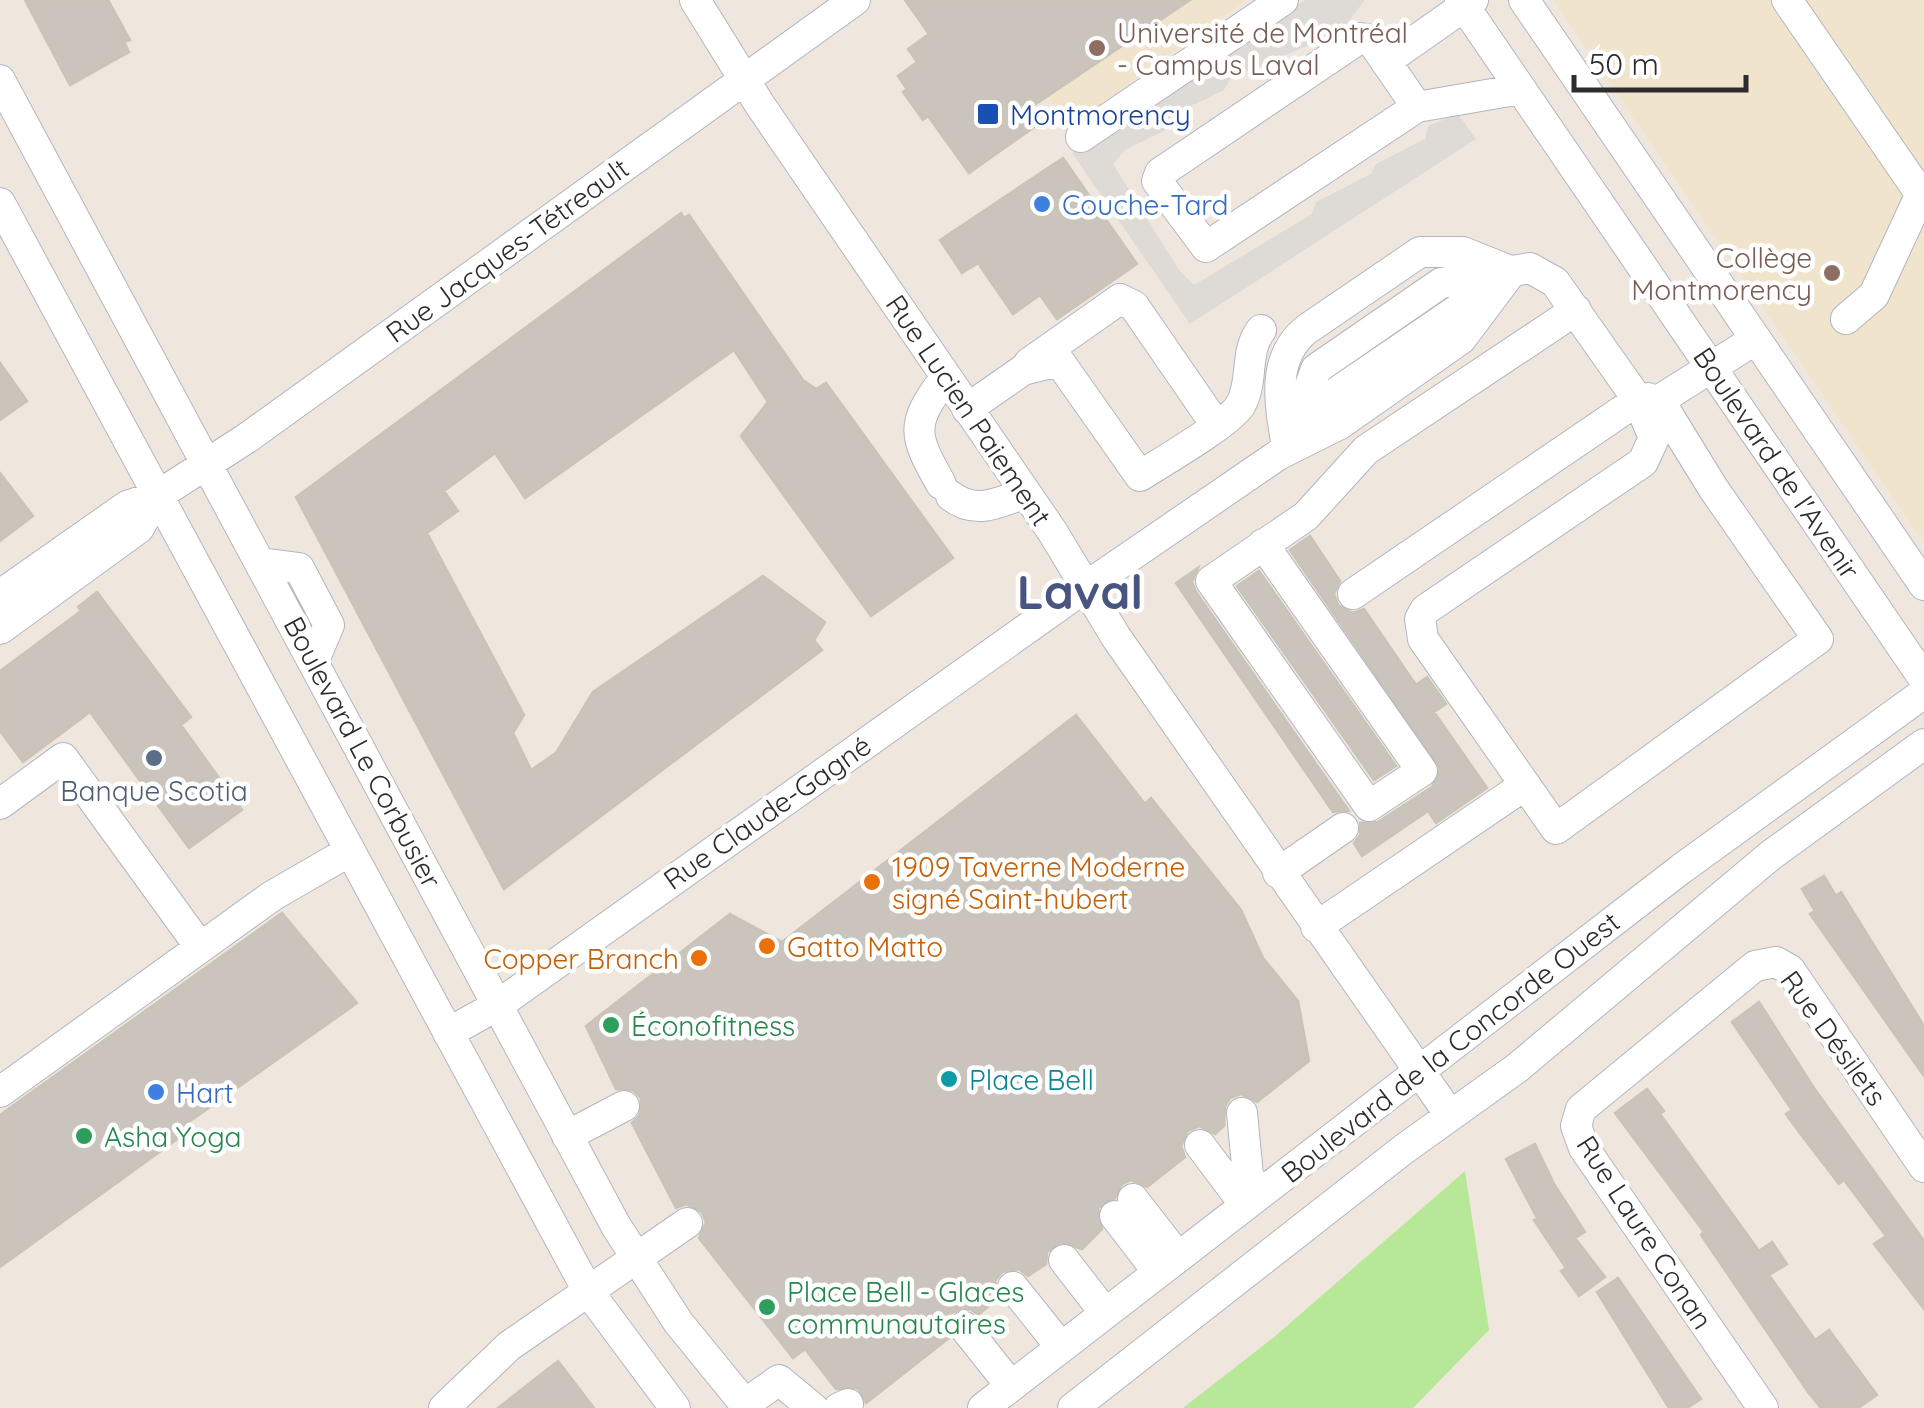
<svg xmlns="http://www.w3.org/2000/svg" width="1924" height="1408" viewBox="0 0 1924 1408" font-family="Quicksand,sans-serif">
  <rect width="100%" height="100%" fill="#efe7de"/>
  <!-- education -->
  <path fill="#f1e4cd" d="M 982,0 L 1246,0 L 1069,127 Z
    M 1554,0 L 1924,0 L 1924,543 L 1562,13 Z"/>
  <!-- green -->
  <path fill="#b6e897" d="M 1465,1171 L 1489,1330 L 1413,1408 L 1183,1408 L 1273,1338 Z"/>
  <!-- plaza -->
  <path fill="#dedad5" d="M 1305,0 L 1365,0 L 1340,32 L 1231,78 L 1224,90 L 1183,110 L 1172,127 L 1125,150 L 1113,164 L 1179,270 L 1194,285 L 1312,214 L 1316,202 L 1371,174 L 1376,164 L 1425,139 L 1428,126 L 1458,114 L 1476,139 L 1190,324 L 1072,153 Z"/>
  <!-- building -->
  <path fill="#cac4bd" stroke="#cac3b7" stroke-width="2.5" d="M 25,0 L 108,0 L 130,40 L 124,42 L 129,52 L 70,85 Z
    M 905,0 L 1190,0 L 1030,108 L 1040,123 L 969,173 L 928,116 L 923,120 L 903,92 L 907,89 L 898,76 L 917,62 L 908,49 L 929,34 Z
    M 1063,158 L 1137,264 L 1057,319 L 1040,295 L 1013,314 L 978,263 L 962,273 L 940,240 Z
    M 681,213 L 684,218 L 689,215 L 803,380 L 816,389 L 826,383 L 953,558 L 871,616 L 741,436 L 768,402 L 734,350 L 525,498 L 495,453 L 444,491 L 458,511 L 427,533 L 524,715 L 513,733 L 531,770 L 556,753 L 593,692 L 763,576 L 825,622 L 814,640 L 822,650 L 504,889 L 296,497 Z
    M 0,363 L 27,401 L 0,420 Z
    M 0,473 L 33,516 L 0,541 Z
    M 1310,536 L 1340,581 L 1334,594 L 1338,605 L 1353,613 L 1364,609 L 1416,685 L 1427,677 L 1446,704 L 1434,712 L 1487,788 L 1436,823 L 1428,811 L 1362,856 L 1354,843 L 1360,835 L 1360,823 L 1378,822 L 1432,787 L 1440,769 L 1290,550 Z
    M 1198,568 L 1192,582 L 1196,592 L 1349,811 L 1333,812 L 1176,583 Z
    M 1259,571 L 1396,766 L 1374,780 L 1237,586 Z
    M 97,592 L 191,717 L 181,725 L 242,810 L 189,848 L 90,712 L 23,762 L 0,731 L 0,671 L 81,611 L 78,607 Z
    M 1076,715 L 1145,804 L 1151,798 L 1241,910 L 1263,958 L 1298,1001 L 1309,1061 L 1257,1102 L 1241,1094 L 1230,1098 L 1225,1106 L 1224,1126 L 1215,1134 L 1199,1126 L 1188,1131 L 1181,1146 L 1185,1157 L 1147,1187 L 1131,1180 L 1121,1185 L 1115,1198 L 1098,1208 L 1102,1229 L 1082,1249 L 1061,1242 L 1047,1252 L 1046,1264 L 1028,1276 L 1019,1269 L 1002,1272 L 995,1281 L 998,1299 L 978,1315 L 970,1309 L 953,1312 L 946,1321 L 949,1338 L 866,1403 L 858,1388 L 836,1389 L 805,1349 L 793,1358 L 699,1238 L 706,1222 L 702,1212 L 686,1204 L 676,1208 L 632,1123 L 640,1115 L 641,1098 L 633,1090 L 616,1089 L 586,1026 L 730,914 L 782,942 Z
    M 1824,876 L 1836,896 L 1841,892 L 1924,1026 L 1924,1076 L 1810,914 L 1815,911 L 1802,889 Z
    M 282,913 L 357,1003 L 186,1124 L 190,1130 L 0,1267 L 0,1115 Z
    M 1759,1002 L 1814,1088 L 1924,1241 L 1924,1309 L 1874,1244 L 1886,1236 L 1844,1180 L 1839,1184 L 1799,1132 L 1786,1114 L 1792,1110 L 1732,1022 Z
    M 1647,1089 L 1664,1111 L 1660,1114 L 1759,1251 L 1772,1242 L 1787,1264 L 1769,1275 L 1815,1340 L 1829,1330 L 1877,1395 L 1858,1408 L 1821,1408 L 1808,1392 L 1701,1235 L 1704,1232 L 1615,1113 Z
    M 1535,1144 L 1554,1184 L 1585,1232 L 1575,1238 L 1605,1277 L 1579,1296 L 1561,1271 L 1566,1268 L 1534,1220 L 1537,1218 L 1506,1159 Z
    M 1618,1278 L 1701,1399 L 1687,1408 L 1669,1408 L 1597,1292 Z
    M 558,1361 L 594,1408 L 498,1408 Z"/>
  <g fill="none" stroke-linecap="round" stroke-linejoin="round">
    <!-- minor casing -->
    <g stroke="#b2b5c1" stroke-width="32">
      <path id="minor" d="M 695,0 L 760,105 L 1052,531 L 1116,637 L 1450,1115
        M 1460,0 L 1924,679
        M 1524,0 L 1924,585
        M 1787,0 L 1924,199
        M 1386,61 L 1473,0
        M 0,80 L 616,1226 L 678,1322 L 748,1408
        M 1417,107 L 1371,40 L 1360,38 L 1160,173 L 1157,181 L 1206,247 L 1417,107 L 1521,89
        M 1081,137 L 1283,0
        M 0,203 L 588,1291 L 675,1408
        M 1846,319 L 1874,295 L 1924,187
        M 1029,363 L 1120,299 L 1134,306 L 1216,425
        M 1658,401 L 1756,339
        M 967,409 L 1023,370 L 1059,361 L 1140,476 C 1160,463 1233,421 1241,404 C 1254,380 1244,352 1261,330
        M 1301,432 L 1330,397 L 1494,285
        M 1287,447 C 1280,405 1270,358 1307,329 L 1420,252 L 1463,252 L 1510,271
        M 1287,450 L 1316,369 L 1441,283 L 1530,268 L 1555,282 L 1638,400 L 1654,438 L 1643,462 L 1425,610 L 1420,619 L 1423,639 L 1556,829 L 1818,639 L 1713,488 L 1662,405 L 1648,398 L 1638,400 L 1353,594
        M 941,484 C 913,434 910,425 945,378
        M 951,496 C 975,515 999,503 1025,493
        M 1263,544 L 1422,771 L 1369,806 L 1211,581 L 1306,516 L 1366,450 L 1576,310
        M 261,563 L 299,568 L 329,625 L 314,660
        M 0,595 L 127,506 L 157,496 L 247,438 L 855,0
        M 0,629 L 139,528 L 157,496
        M 0,804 L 63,758 L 200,947
        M 1278,873 L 1343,828
        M 1316,927 L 1525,785
        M 448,1033 L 498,1005 L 1084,588 L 1278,455 L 1340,424 L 1461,339 L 1512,271
        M 0,1092 L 272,896 L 350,851
        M 1242,1113 L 1248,1176 L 1260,1193
        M 567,1136 L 624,1106
        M 1200,1145 L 1245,1205
        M 1133,1199 L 1178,1257
        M 1115,1216 L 1158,1272
        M 1064,1260 L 1105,1313
        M 1013,1287 L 1061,1347
        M 964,1327 L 1011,1386
        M 745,1404 L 779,1380 L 813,1408
        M 444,1408 L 509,1346 L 687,1223
        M 839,1408 L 848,1404
        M 983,1408 L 1681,869 L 1924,693
        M 1073,1408 L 1404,1149 L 1517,1068 L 1771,855 L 1924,744
        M 1763,1408 L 1584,1148 L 1576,1126 L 1581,1109 L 1755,966 L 1776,962 L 1790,970 L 1924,1167"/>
    </g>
    <!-- minor -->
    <use href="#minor" stroke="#fff" stroke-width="30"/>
  </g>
  <!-- markers -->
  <g fill="#8d6e63" stroke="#fff" stroke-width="4">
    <circle cx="1097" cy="48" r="10"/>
    <circle cx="1832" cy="273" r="10"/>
  </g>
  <rect fill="#1a4fb4" stroke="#fff" stroke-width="4" x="976" y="102" width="24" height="24" rx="5"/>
  <g fill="#3f7fe0" stroke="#fff" stroke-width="4">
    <circle cx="1042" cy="204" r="10"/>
    <circle cx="156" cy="1092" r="10"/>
  </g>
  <circle fill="#5c6f8a" stroke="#fff" stroke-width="4" cx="154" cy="758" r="10"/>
  <g fill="#e8710a" stroke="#fff" stroke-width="4">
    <circle cx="872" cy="882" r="10"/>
    <circle cx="767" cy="946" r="10"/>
    <circle cx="699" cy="958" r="10"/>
  </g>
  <g fill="#2e9e5b" stroke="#fff" stroke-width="4">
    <circle cx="611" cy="1025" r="10"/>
    <circle cx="84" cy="1136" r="10"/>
    <circle cx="767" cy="1307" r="10"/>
  </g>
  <circle fill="#0f9aa8" stroke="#fff" stroke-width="4" cx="949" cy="1079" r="10"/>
  <g text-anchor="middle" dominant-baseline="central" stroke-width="9" stroke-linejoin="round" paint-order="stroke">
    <!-- education labels -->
    <g font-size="28" fill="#785e54" stroke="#fff" text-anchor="start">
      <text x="1117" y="32">Université de Montréal<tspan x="1117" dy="32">- Campus Laval</tspan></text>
      <text x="1812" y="257" text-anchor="end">Collège<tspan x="1812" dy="32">Montmorency</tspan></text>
    </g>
    <!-- transit labels -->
    <g font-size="28" fill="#164399" stroke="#fff" text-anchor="start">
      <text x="1010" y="114">Montmorency</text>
    </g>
    <!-- shop labels -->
    <g font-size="28" fill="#366cbe" stroke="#fff" text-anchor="start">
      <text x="1062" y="204">Couche-Tard</text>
      <text x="176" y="1092">Hart</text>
    </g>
    <!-- street labels -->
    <g font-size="28" fill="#2c2c2c" stroke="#fff">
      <text transform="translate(507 250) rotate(-36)">Rue Jacques-Tétreault</text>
      <text transform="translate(969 410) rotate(56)">Rue Lucien Paiement</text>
      <text transform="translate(1777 463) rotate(56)">Boulevard de l'Avenir</text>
      <text transform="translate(363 752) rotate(62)">Boulevard Le Corbusier</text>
      <text transform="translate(767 812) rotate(-35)">Rue Claude-Gagné</text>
      <text transform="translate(1834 1038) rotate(54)">Rue Désilets</text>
      <text transform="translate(1450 1047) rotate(-38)">Boulevard de la Concorde Ouest</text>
      <text transform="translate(1645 1232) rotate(57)">Rue Laure Conan</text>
    </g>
    <!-- service labels -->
    <g font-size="28" fill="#4e5e75" stroke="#fff">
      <text x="154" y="790">Banque Scotia</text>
    </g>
    <!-- food labels -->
    <g font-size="28" fill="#c56008" stroke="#fff" text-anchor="start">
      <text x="892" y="866">1909 Taverne Moderne<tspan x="892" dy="32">signé Saint-hubert</tspan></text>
      <text x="787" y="946">Gatto Matto</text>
      <text x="679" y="958" text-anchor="end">Copper Branch</text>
    </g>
    <!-- leisure labels -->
    <g font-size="28" fill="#27864d" stroke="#fff" text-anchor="start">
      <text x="631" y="1025">Éconofitness</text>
      <text x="104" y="1136">Asha Yoga</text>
      <text x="787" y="1291">Place Bell - Glaces<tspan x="787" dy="32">communautaires</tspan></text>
    </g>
    <!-- culture labels -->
    <g font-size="28" fill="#0d838f" stroke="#fff" text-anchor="start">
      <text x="969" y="1079">Place Bell</text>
    </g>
    <!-- town labels -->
    <g font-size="48" font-weight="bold" fill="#495581" stroke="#fff">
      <text x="1080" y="591">Laval</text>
    </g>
  </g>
  <!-- scale -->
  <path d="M1574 75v15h172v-15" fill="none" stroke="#2c2c2c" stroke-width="5"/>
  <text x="1589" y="75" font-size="30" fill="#2c2c2c" stroke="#ffffff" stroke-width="8" paint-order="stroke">50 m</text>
</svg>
